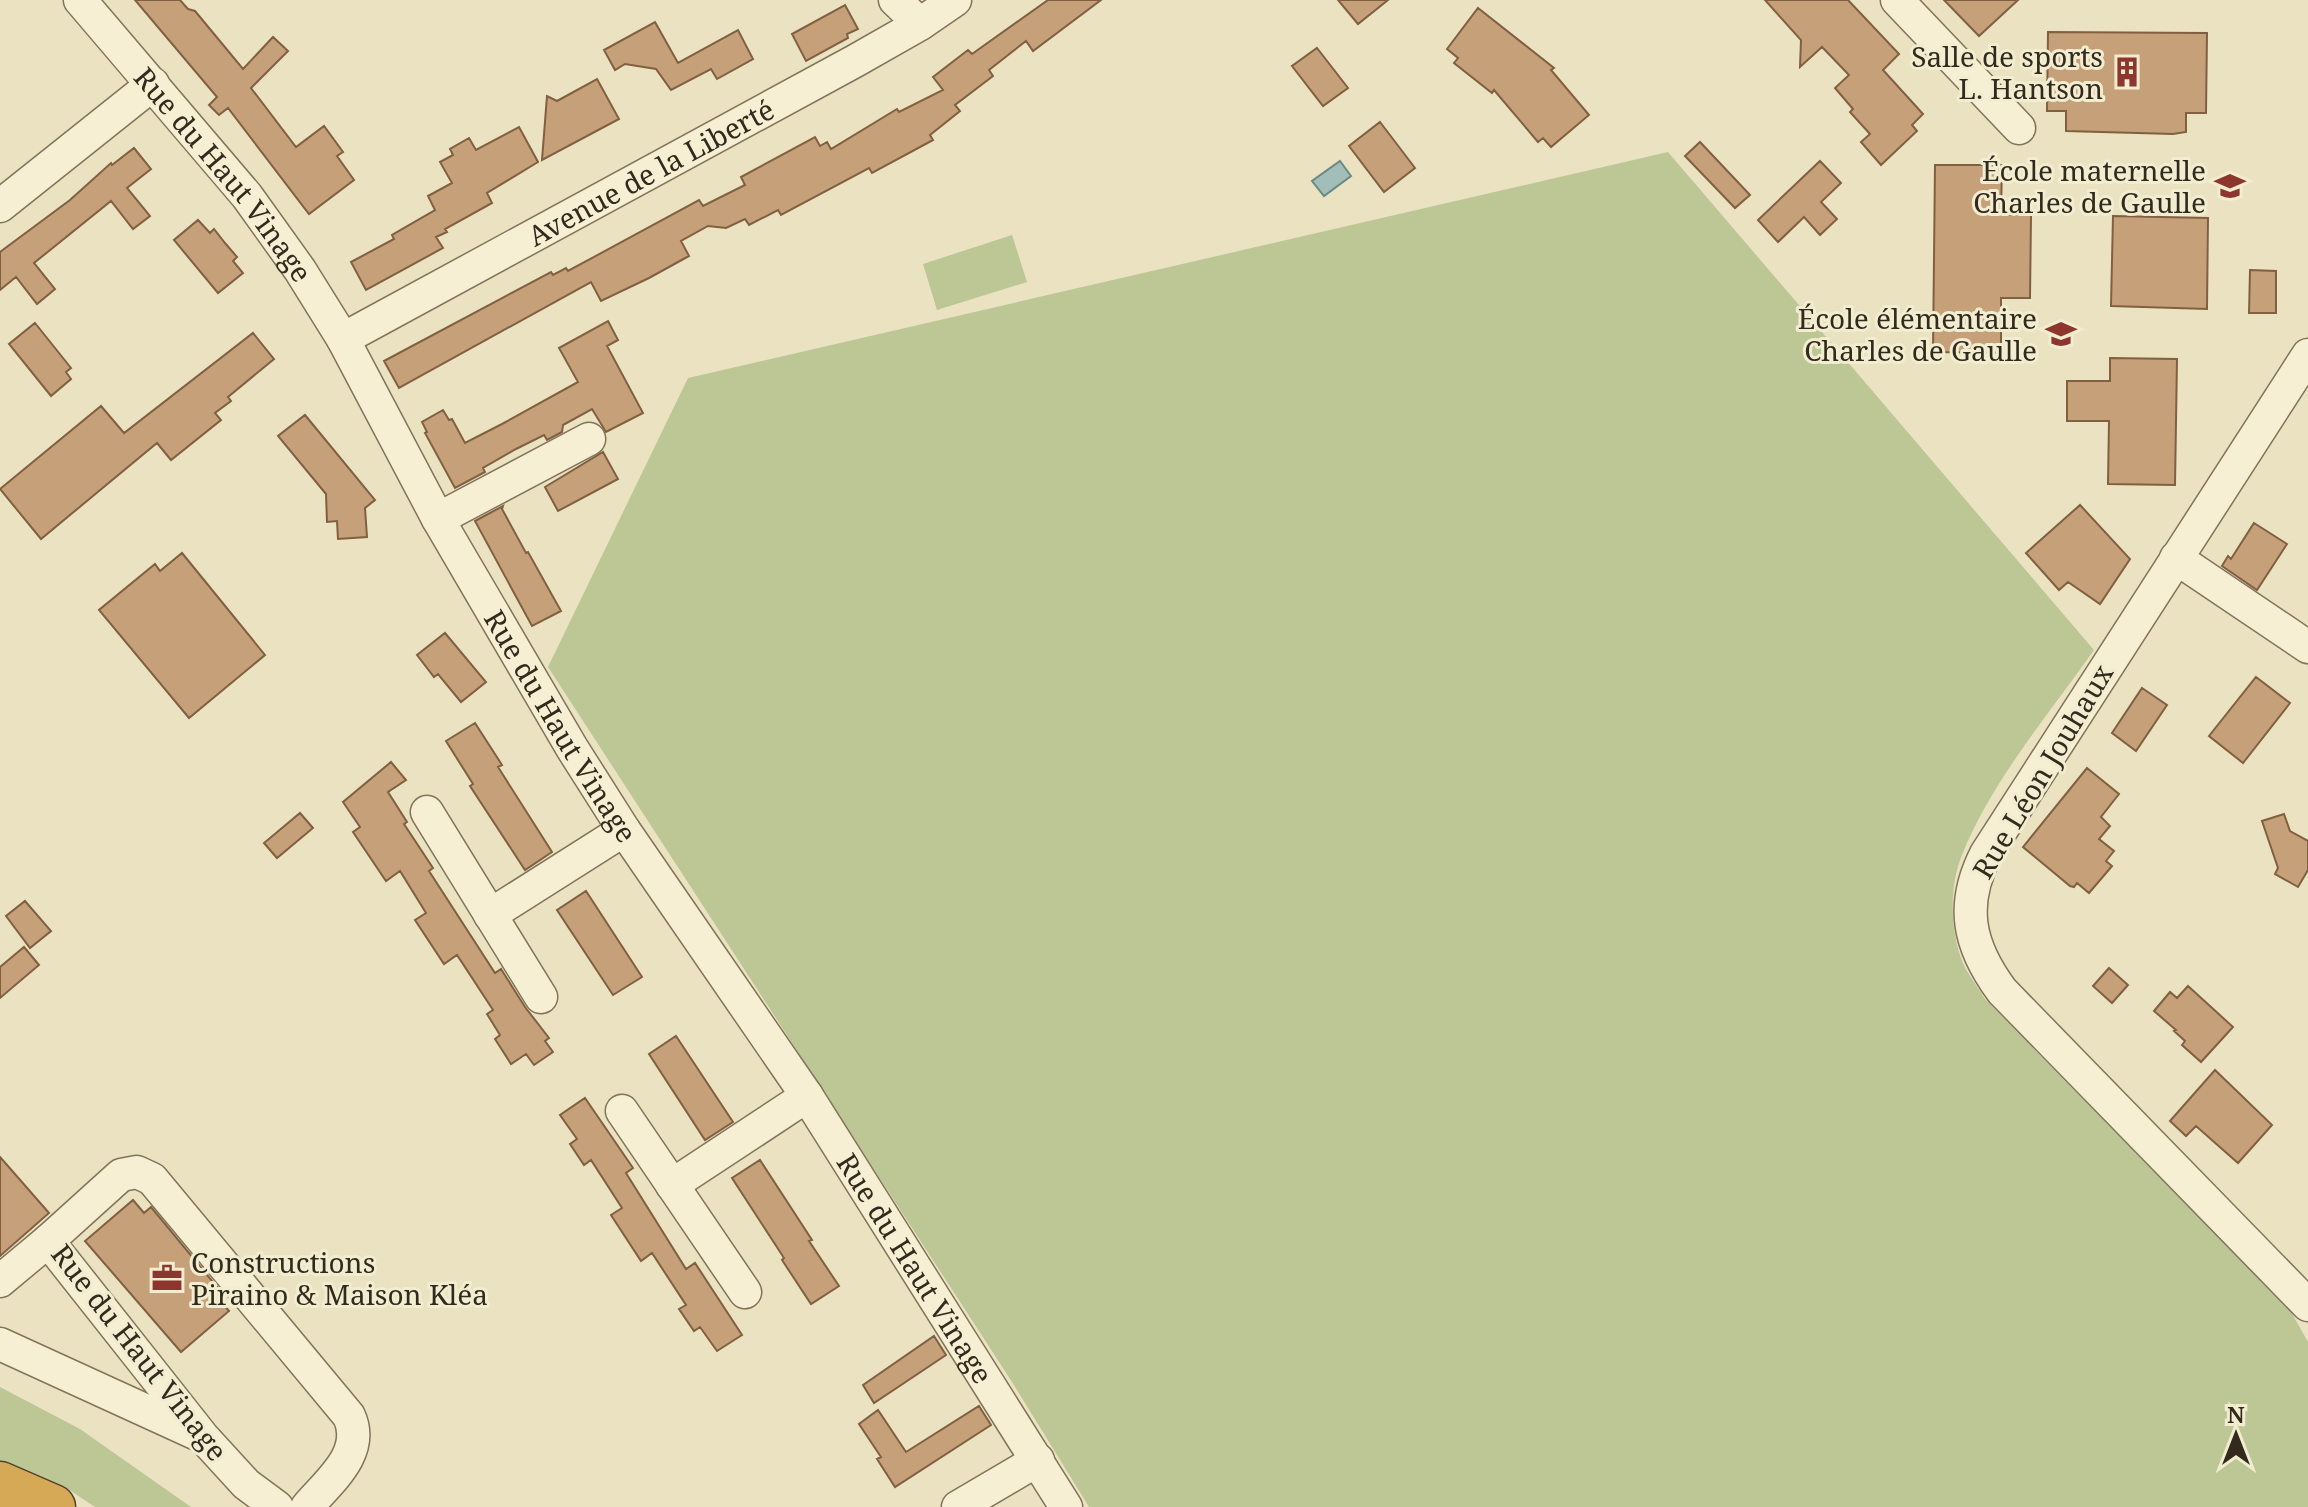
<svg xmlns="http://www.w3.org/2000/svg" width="2308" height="1507" viewBox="0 0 2308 1507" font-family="'Noto Serif',serif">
  <rect width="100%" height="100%" fill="#eae2c1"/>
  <!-- green -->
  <path fill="#bdc796" d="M 1668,152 L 2094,650 C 2049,714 1991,782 1962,855 C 1949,886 1950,932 1963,963 C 1968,975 1978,987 1985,999 L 2290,1310 L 2308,1342 L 2308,1507 L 1089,1507 L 1012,1382 L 548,667 L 688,378 Z
    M 1012,235 L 1027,282 L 937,310 L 923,264 Z
    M 0,1387 L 80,1429 L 191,1507 L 95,1507 L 68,1489 L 0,1464 Z"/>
  <!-- water -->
  <path fill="#a3bdb8" stroke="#6b8a85" stroke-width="2" d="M 1340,161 L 1351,176 L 1324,196 L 1312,181 Z"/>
  <!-- building -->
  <path fill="#c6a079" stroke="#806041" stroke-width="2" d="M 135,0 L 180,0 L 188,9 L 195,11 L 243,69 L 273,37 L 288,51 L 251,88 L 296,147 L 324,126 L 343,152 L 337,156 L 354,180 L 309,214 L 228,108 L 219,115 L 209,105 L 217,97 Z
    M 1048,0 L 1101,0 L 1033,51 L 1026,41 L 989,70 L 993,76 L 955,105 L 960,111 L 930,135 L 933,140 L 872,173 L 869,168 L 781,215 L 778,210 L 749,225 L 745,219 L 726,228 L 708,226 L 681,241 L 689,256 L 649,278 L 601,301 L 591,282 L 399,388 L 384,361 L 551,272 L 553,275 L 566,268 L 568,271 L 699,200 L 703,206 L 745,185 L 741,177 L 815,137 L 820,146 L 827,142 L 831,149 L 897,109 L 899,112 L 943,90 L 933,77 L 968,50 L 972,54 Z
    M 1338,0 L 1388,0 L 1358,24 Z
    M 1765,0 L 1848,0 L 1899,54 L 1883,70 L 1923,114 L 1912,125 L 1917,131 L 1881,165 L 1861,142 L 1870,134 L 1850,112 L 1853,109 L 1835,88 L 1849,75 L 1822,47 L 1800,67 L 1801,40 Z
    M 1944,0 L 2018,0 L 1979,36 Z
    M 845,5 L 858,29 L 847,34 L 848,38 L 806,61 L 792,34 Z
    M 1478,8 L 1554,68 L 1551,70 L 1589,115 L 1551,147 L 1543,138 L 1538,142 L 1494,90 L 1492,93 L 1454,63 L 1458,58 L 1447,49 Z
    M 655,22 L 678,63 L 738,30 L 753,59 L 717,79 L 711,69 L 671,90 L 656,69 L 625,64 L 615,70 L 604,50 Z
    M 2048,32 L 2207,33 L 2206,113 L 2186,113 L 2186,132 L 2173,134 L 2066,131 L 2066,111 L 2047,111 Z
    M 1317,48 L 1348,88 L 1323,106 L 1292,66 Z
    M 597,79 L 619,119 L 542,160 L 547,96 L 557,101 Z
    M 1380,122 L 1415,168 L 1384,192 L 1349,146 Z
    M 519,127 L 538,162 L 487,193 L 492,203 L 445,229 L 447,232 L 436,237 L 443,248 L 366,290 L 351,262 L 394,239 L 392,235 L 435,210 L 428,196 L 452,183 L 440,162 L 453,155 L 450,149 L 469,138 L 476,150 Z
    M 1700,142 L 1750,195 L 1735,208 L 1685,156 Z
    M 134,148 L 151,169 L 127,188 L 150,216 L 133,229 L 111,201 L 34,263 L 55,289 L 37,304 L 16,277 L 0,290 L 0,252 L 70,200 L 111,163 L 112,165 Z
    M 1820,161 L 1841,183 L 1821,202 L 1837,219 L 1820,235 L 1804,217 L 1778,242 L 1758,220 Z
    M 1935,165 L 2002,165 L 2001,215 L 2031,215 L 2030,298 L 2001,298 L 2001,353 L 1933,352 Z
    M 2113,216 L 2208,218 L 2207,309 L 2111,306 Z
    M 198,220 L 210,233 L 214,229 L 225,243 L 237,257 L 233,261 L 243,273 L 218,293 L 174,240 Z
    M 2250,270 L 2276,271 L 2276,313 L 2249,313 Z
    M 608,321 L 618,340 L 607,346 L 643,413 L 606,432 L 592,409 L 563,425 L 562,432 L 547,440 L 544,435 L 516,449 L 483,468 L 485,472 L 455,488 L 425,433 L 427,432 L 422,422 L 443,410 L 449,420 L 452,419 L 465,443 L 502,424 L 578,382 L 559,348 Z
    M 35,323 L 71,368 L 66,372 L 71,379 L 51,396 L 9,344 Z
    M 253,333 L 274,359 L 228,397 L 231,401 L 215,413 L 221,420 L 171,460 L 157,443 L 41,539 L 0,489 L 101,406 L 124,433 Z
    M 2110,358 L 2177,359 L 2175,485 L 2108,484 L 2109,421 L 2067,421 L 2067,381 L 2110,381 Z
    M 305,415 L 375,500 L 365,508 L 367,537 L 338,539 L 337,521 L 327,522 L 326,494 L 278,436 Z
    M 603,452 L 618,479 L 558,511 L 545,487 Z
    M 2080,505 L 2130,559 L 2100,604 L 2068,582 L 2059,590 L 2026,553 Z
    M 503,506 L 502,509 L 526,553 L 528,552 L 561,611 L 532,626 L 475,521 Z
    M 2254,523 L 2287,544 L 2257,590 L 2222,566 L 2228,556 L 2231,559 Z
    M 182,553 L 265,655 L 189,718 L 99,610 L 155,564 L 160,571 Z
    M 445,633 L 486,682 L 461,702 L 438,674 L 434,677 L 417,655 Z
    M 2256,677 L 2290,703 L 2243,763 L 2209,736 Z
    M 2142,688 L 2167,705 L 2136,751 L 2112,733 Z
    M 475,723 L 502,765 L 498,767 L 552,852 L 525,870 L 470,786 L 473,784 L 446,741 Z
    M 391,762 L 406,780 L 388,792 L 407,822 L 404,824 L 433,868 L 429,871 L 495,973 L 501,969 L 525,1007 L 549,1038 L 545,1041 L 553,1052 L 534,1065 L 526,1054 L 511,1064 L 495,1039 L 500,1035 L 487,1014 L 493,1010 L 457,955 L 444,964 L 415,920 L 426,913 L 400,871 L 386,881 L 353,832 L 360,827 L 343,802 Z
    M 2087,768 L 2119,794 L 2101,817 L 2110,826 L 2099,839 L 2114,851 L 2106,861 L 2112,866 L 2089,893 L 2077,883 L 2074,887 L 2070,886 L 2023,847 Z
    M 300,813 L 313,828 L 277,858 L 264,843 Z
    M 2284,814 L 2290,831 L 2308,841 L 2308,870 L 2298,887 L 2275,874 L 2278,868 L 2262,821 Z
    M 586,891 L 642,977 L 613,995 L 557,910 Z
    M 25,901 L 51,931 L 30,948 L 6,916 Z
    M 24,947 L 39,965 L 0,998 L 0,967 Z
    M 2109,968 L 2128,985 L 2112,1003 L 2093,986 Z
    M 2188,986 L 2233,1027 L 2201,1062 L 2182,1045 L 2185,1041 L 2174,1031 L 2176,1030 L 2154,1011 L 2170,992 L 2177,998 Z
    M 676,1036 L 733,1122 L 705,1140 L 649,1054 Z
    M 2215,1070 L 2272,1125 L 2238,1163 L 2196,1126 L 2186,1136 L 2170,1121 Z
    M 585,1098 L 633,1168 L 626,1173 L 686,1269 L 695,1263 L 742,1335 L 717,1351 L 700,1327 L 694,1331 L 679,1309 L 686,1305 L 652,1253 L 641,1261 L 611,1215 L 622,1208 L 591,1160 L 584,1165 L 570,1144 L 577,1139 L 560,1115 Z
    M 0,1157 L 49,1213 L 0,1256 Z
    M 760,1160 L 812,1240 L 809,1241 L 839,1286 L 811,1304 L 782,1260 L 784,1258 L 732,1178 Z
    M 133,1200 L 144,1213 L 151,1207 L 222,1293 L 218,1298 L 229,1311 L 181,1352 L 85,1241 Z
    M 934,1336 L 946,1355 L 874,1403 L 863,1385 Z
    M 979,1406 L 991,1425 L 895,1487 L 877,1459 L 881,1457 L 859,1424 L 878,1410 L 906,1452 Z"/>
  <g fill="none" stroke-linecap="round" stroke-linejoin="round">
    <!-- minor casing -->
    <g stroke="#82735a" stroke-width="35">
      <g id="minor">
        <path id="s1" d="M 80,0 L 247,196 L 300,270 L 343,339 L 438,519 L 572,748 L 624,830 L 807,1096 L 1066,1507"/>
        <path d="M 895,0 L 920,24"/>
        <path d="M 1897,0 L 2019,128"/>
        <path d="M 0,206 L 153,84"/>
        <path id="s2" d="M 343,339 L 855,61 L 920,24 L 955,0"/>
        <path d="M 2308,355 L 1986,854 C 1960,905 1968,945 2002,991 L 2308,1305"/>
        <path d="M 438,519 L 589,439"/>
        <path d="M 2176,558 L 2308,647"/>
        <path d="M 427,812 L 541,997"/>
        <path d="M 490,915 L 624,830"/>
        <path d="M 622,1111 L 745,1292"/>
        <path d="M 672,1185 L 807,1096"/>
        <path d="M 0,1281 L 48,1241"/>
        <path d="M 0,1344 L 197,1434"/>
        <path d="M 277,1507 L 246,1484 L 203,1437 L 48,1241 L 121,1175 L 137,1172 L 152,1179 L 349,1416 C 366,1453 329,1481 307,1507"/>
        <path d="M 958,1507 L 1038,1460"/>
      </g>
    </g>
    <!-- highway casing -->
    <g stroke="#50412e" stroke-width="47">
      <path id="highway" d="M 0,1484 L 53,1507"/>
    </g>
    <!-- minor -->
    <use href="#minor" stroke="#f6efd3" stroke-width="32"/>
    <!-- highway -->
    <use href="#highway" stroke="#d5a956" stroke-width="44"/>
  </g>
  <!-- icons -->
  <defs>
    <g id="building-bare" transform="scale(2.4)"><path d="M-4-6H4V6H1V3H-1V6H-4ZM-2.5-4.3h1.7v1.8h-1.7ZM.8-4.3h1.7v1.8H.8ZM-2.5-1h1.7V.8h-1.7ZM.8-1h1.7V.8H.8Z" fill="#8d362e" stroke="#f2ecd0" stroke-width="2.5" paint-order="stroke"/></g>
    <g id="school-bare" transform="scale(2.4)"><path d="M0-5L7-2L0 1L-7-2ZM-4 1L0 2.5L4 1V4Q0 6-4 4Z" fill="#8d362e" stroke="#f2ecd0" stroke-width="2.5" paint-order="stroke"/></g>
    <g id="office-bare" transform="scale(2.4)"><path d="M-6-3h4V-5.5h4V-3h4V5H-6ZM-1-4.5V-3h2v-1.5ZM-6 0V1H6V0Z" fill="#8d362e" stroke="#f2ecd0" stroke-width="2.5" paint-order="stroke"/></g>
  </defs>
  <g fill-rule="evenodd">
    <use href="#building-bare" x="2127" y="72"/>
    <use href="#school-bare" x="2230" y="186"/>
    <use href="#school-bare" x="2061" y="334"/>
    <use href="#office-bare" x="167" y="1278"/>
  </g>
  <g text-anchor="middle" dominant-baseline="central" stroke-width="6" stroke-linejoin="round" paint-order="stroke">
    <!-- poi labels -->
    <g font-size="28" fill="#332a1d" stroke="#f2ecd0" text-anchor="end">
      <text x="2103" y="56">Salle de sports<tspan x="2103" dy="32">L. Hantson</tspan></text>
      <text x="2206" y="170">École maternelle<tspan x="2206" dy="32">Charles de Gaulle</tspan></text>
      <text x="2037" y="318">École élémentaire<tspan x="2037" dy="32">Charles de Gaulle</tspan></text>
      <text x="191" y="1262" text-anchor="start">Constructions<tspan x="191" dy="32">Piraino &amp; Maison Kléa</tspan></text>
    </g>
    <!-- street labels -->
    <g font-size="28" fill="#332a1d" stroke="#f2ecd0">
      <text stroke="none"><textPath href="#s2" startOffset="350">Avenue de la Liberté</textPath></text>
      <text stroke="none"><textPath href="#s1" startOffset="226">Rue du Haut Vinage</textPath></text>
      <text stroke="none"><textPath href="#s1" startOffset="874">Rue du Haut Vinage</textPath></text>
      <text transform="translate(2042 771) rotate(-59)">Rue Léon Jouhaux</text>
      <text stroke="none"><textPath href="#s1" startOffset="1522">Rue du Haut Vinage</textPath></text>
      <text transform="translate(140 1352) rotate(52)">Rue du Haut Vinage</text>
    </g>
  </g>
  <!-- north arrow -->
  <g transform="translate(2236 1435)" stroke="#f2ecd0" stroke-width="6" paint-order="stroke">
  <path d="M0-6L14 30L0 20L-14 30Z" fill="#332a1d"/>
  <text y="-12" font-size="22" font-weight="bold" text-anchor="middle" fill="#332a1d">N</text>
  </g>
</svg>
